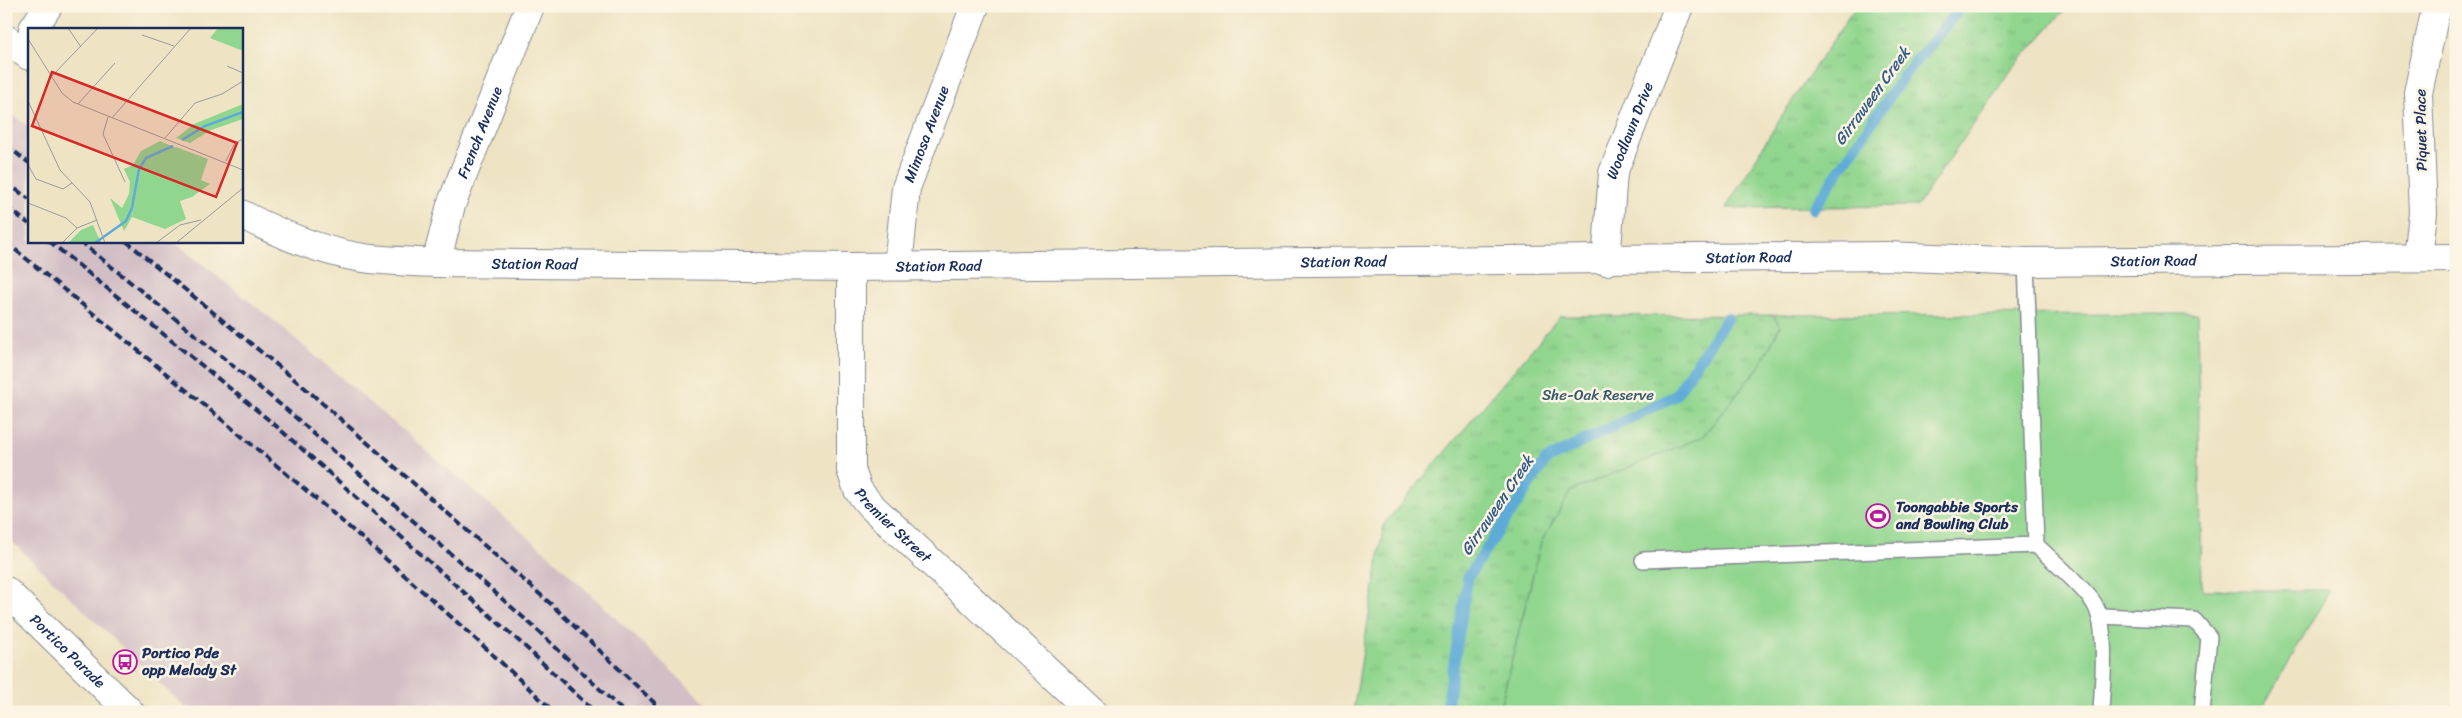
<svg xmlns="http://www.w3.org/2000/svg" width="2462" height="718" viewBox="0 0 2462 718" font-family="Sriracha,sans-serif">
  <defs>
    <pattern id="park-tufts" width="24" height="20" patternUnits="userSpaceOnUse" patternTransform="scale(1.25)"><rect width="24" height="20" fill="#91d68f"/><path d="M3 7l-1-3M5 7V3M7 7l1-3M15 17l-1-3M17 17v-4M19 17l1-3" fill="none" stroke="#7cb87e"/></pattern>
  </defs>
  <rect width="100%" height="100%" fill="#fcf5e5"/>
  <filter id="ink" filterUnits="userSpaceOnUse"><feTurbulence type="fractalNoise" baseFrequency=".02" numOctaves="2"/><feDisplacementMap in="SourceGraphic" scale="10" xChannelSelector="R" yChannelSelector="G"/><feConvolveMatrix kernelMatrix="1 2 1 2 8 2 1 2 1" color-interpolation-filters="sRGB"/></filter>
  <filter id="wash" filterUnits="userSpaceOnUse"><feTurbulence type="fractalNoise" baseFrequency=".0096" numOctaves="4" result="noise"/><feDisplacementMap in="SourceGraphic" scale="20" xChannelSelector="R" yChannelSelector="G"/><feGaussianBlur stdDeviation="1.12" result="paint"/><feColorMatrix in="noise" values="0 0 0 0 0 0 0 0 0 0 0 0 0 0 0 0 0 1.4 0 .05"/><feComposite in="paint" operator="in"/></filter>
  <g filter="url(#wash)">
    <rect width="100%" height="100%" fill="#eee3c3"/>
    <!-- industrial -->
    <path fill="#d2bec5" d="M 6,110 L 29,127 L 29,241 L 173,241 L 278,324 L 550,556 L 715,712 L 190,712 L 6,536 Z"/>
    <!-- grass -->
    <path fill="#91d68f" stroke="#568276" d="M 2197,314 L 2202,590 L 2330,590 L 2260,712 L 1499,712 L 1541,542 L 1571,491 L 1702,437 L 1759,367 L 1780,327 L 1773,315 Z"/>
    <!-- park -->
    <path fill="url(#park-tufts)" stroke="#568276" d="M 1856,6 L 2068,6 L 2012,69 L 1917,206 L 1726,208 L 1779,120 Z
      M 1773,315 L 1780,327 L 1759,367 L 1702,437 L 1571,491 L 1541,542 L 1499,712 L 1353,712 L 1384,524 L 1560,316 Z"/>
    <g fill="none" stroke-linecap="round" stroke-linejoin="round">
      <!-- stream -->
      <path stroke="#5eabd7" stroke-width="11" d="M 1813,209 L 1905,74 L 1962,6
        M 1446,712 L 1468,577 L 1546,460 L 1675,396 L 1727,318"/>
    </g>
  </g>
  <g filter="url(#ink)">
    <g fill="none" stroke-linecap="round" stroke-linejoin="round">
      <!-- service casing -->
      <g stroke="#848990" stroke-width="18">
        <path id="service" d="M 2036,545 C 2054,562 2075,579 2091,599 C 2110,622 2102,683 2101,712
          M 1643,560 L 2036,545 L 2026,262
          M 2100,616 L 2194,620 L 2209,637 L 2202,712"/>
      </g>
      <!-- minor casing -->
      <g stroke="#848990" stroke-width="30">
        <g id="minor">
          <path d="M 33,29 L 48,6"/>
          <path d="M 2418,258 L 2423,213 L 2418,93 L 2435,13 L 2441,6"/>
          <path id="s1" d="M 1606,261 L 1613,173 L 1679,6"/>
          <path id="s2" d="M 436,263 L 451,205 L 530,6"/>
          <path id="s3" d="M 898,266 L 906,188 L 975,6"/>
          <path id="s4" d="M 851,267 L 851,470 L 858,490 L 870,505 L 1092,712"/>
          <path id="s5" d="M 6,591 L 130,712"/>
        </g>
      </g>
      <!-- secondary casing -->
      <g stroke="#848990" stroke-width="30">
        <g id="secondary">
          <path d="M 6,39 L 29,56"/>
          <path id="s6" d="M 241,214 C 281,235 326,254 371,259 C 393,261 415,262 436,263 L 851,267 L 1887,256 L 2026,262 L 2456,258"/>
        </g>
      </g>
      <!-- service -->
      <use href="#service" stroke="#fff" stroke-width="15"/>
      <!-- minor -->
      <use href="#minor" stroke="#fff" stroke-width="28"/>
      <!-- secondary -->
      <use href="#secondary" stroke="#fff" stroke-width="28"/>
      <!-- rail -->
      <path stroke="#1b2f5e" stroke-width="4" stroke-dasharray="8 4" stroke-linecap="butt" d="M 6,145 L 29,163
        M 6,182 L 29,199
        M 6,206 L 29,224
        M 49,241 L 275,425 L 520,642 L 595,712
        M 80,241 L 287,410 L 533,626 L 624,712
        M 126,241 L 305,388 L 551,604 L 664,712
        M 6,242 C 192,395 380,546 554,712"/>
    </g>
  </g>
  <!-- icons -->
  <defs>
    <g id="stadium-ring" transform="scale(1.25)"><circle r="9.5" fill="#fcf5e5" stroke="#b5179e" stroke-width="1.5"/><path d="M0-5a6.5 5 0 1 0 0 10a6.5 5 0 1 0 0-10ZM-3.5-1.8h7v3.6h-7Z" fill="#b5179e"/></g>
    <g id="bus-ring" transform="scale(1.25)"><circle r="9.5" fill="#fcf5e5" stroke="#b5179e" stroke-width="1.5"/><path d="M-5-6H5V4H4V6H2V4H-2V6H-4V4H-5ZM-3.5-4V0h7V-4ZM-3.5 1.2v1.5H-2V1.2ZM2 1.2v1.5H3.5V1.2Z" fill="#b5179e"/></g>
  </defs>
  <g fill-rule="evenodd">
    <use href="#stadium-ring" x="1878" y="516"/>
    <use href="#bus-ring" x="125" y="662"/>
  </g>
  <g text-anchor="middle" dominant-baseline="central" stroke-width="5" stroke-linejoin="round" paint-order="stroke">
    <!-- street labels -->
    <g font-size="15" fill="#1b2f5e" stroke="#fcf5e5">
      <text transform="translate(2421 130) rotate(-91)">Piquet Place</text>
      <text stroke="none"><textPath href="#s1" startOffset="134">Woodlawn Drive</textPath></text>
      <text stroke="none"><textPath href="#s2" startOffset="138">French Avenue</textPath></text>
      <text stroke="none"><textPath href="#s3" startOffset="136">Mimosa Avenue</textPath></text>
      <text stroke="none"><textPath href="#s6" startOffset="1516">Station Road</textPath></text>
      <text stroke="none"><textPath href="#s6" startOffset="1921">Station Road</textPath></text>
      <text stroke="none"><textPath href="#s6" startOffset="1111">Station Road</textPath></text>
      <text stroke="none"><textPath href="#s6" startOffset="302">Station Road</textPath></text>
      <text stroke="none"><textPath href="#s6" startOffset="706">Station Road</textPath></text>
      <text stroke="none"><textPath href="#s4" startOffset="274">Premier Street</textPath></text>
      <text stroke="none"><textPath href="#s5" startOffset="86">Portico Parade</textPath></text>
    </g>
    <!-- park labels -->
    <g font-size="15" fill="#38596a" stroke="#fcf5e5">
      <text x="1598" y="395">She-Oak Reserve</text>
    </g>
    <!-- poi labels -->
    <g font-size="15" font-weight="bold" fill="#1b2f5e" stroke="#fcf5e5" text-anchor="start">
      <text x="1896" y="507">Toongabbie Sports<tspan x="1896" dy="17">and Bowling Club</tspan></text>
      <text x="142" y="653">Portico Pde<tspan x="142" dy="17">opp Melody St</tspan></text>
    </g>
    <!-- water labels -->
    <g font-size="16" font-style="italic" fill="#325a88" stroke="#fcf5e5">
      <text transform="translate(1872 96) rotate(-54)">Girraween Creek</text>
      <text transform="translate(1497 505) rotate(-56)">Girraween Creek</text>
    </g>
  </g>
  <!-- overview -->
  <g transform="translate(28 28)">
    <rect width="215" height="215" fill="#eee3c3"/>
    <path d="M 148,119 L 180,131 L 173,152 L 182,156 L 164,169 L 152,173 L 158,191 L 137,201 L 104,189 L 110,151 L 117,140 L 128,126 L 139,126 Z" fill="#91d68f"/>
    <path d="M 190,0 L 215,0 L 215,23 L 182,10 ZM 215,76 L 215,91 L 183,102 L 162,115 L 148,110 L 166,96 ZM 132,113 L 148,120 L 139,126 L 128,126 L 117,140 L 110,151 L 104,189 L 96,203 L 82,170 L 94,180 L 101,166 L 102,154 L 96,141 L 105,137 L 113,123 ZM 65,197 L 73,215 L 40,215 L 53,202 Z" fill="#91d68f"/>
    <path fill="none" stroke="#5eabd7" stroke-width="2.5" d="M 154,112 L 177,98 L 215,84M 67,215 L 98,193 L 104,180 L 111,141 L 118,130 L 145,118"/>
    <path fill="none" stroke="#9a9b9b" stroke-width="1" d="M 40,0 L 53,19M 114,7 L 146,18M 0,11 L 34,65 L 45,74 L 215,142M 199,38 L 215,45M 24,48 L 70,0M 0,73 L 32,142 L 62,174 L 77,215M 50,76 L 87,35M 80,89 L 75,106 L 97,154M 84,90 L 163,0M 137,110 L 167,75 L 194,66 L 215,53M 198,133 L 207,115 L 215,111M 0,137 L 8,151 L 35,161 L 44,155M 0,175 L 38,190 L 49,200M 34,215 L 49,200 L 69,192M 128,215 L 152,197 L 173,192M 148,215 L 215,160"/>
    <path fill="#d62828" fill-opacity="0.15" stroke="#d62828" stroke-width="2.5" d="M 24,44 L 209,115 L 188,169 L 4,98 Z"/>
    <rect width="215" height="215" fill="none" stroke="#1b2f5e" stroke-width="2.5"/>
  </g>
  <!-- margin -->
  <rect width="2462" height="718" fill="none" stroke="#fcf5e5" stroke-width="25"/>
</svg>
